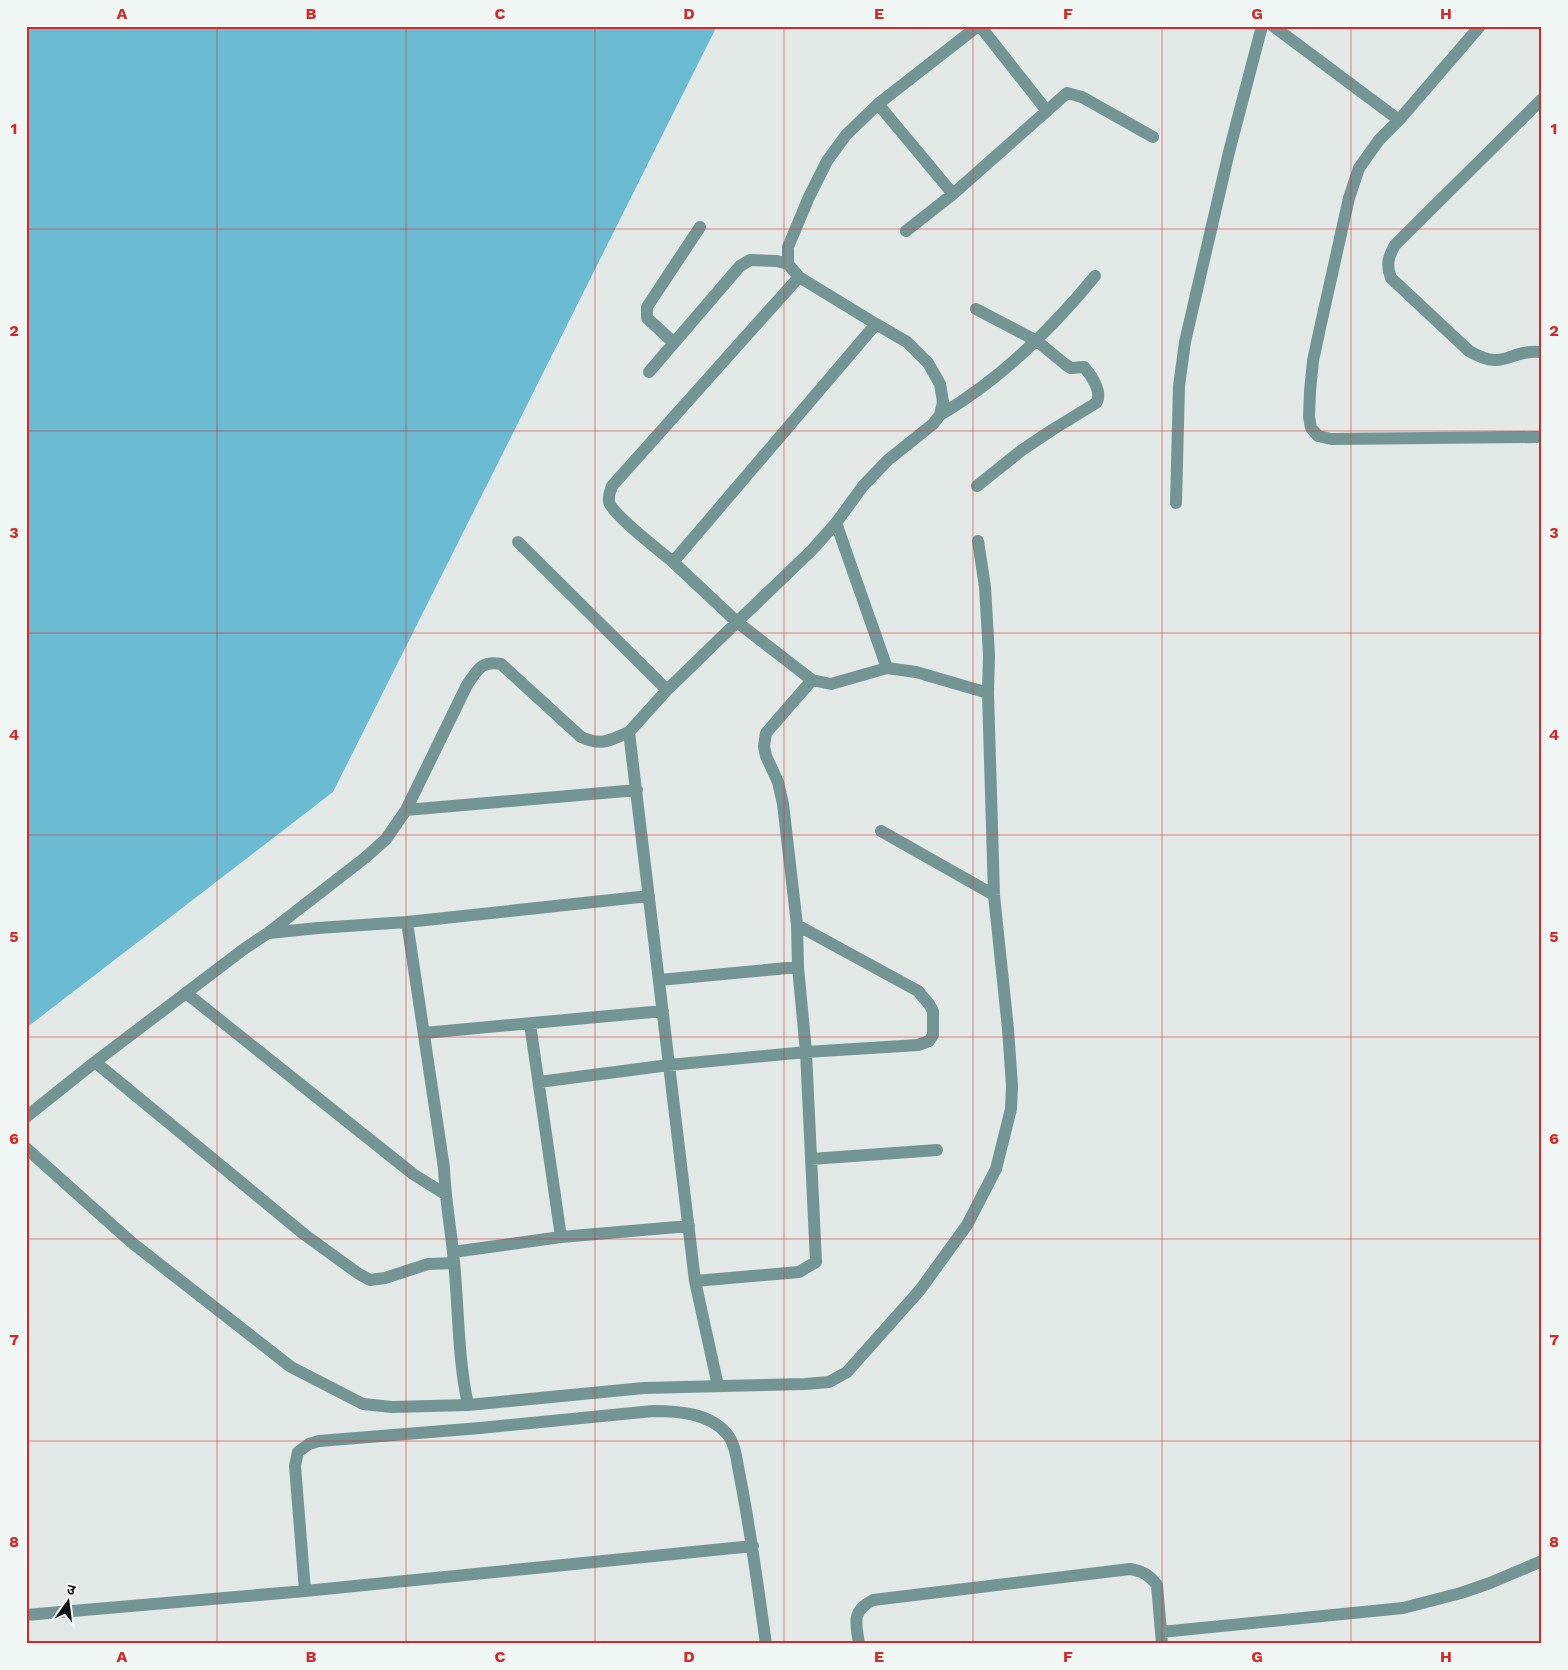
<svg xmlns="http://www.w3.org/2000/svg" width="1568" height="1670" viewBox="0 0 1568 1670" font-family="'Work Sans','Noto Sans Devanagari',sans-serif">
  <rect width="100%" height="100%" fill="#e3e9e7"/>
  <!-- water -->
  <path fill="#6bbbd2" d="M 26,26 L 717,26 L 333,792 L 26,1028 Z"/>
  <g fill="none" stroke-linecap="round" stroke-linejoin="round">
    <!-- minor -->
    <path stroke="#739695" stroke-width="12" d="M 980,26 L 1047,111
      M 1273,26 L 1399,120
      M 1480,26 L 1399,120 L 1379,140 L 1359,168 L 1349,198 L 1320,328 L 1313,361 L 1310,391 L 1309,417 L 1311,428 L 1318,436 L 1331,439 L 1537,437
      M 1542,99 L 1395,245 C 1388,257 1386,265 1391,278 L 1469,351 C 1505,372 1508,349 1542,352
      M 878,104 L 953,194
      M 906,231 L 953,194 L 1067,93 L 1082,97 L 1153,137
      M 976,309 L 1037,341 L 1066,365 L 1071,368 L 1084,367 C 1092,376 1103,393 1096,403 L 1052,430 L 1022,450 L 977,486
      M 876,324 L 907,342 L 928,363 L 940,384 L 943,402 L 940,415 L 933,424 L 888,460 L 863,486 L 836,523 L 812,550 L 737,622 L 812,680 L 831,684 L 887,668 L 916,672 L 988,693
      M 674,343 L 647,318 L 647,307 L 700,227
      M 649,372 L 740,266 L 750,260 L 777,261 L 788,264
      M 940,415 C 1001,379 1051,330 1095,276
      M 1176,503 L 1179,386 L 1185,342 L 1229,152 L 1262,26
      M 836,523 L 887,668
      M 518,542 L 667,690
      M 673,562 C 661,552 612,514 609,502 C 608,496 610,492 612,486 L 799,277
      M 406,810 L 637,790
      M 881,831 L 994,895
      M 407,922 L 444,1168 C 445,1197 450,1224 453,1252 C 459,1304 457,1354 468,1405
      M 269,933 L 318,928 L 407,922 L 649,896
      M 659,980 L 798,967
      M 186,993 L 413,1174 L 445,1194
      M 530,1024 L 561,1237
      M 424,1033 L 663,1011
      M 95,1062 L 305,1235 L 359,1274 L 370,1280 L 385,1278 L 428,1264 L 454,1263
      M 539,1082 L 669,1065 L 806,1052 L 918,1045 L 929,1041 L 933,1035 L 933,1011 L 929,1004 L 918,991 L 797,925
      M 26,1117 L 95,1062 L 244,949 L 268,933 L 366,857 L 386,839 L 406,810 L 467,685 C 477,671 481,660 501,664 L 581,737 C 602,746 609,741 629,732
      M 26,1148 L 131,1242 L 291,1367 L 363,1404 L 392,1407 L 468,1405 L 644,1388 L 805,1384 L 829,1382 L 847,1372 L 920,1290 L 967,1225 L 996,1169 L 1011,1109 L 1012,1086 L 1008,1029 L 994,895 L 988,693 L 989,655 L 985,587 L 978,541
      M 811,1159 L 937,1150
      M 453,1252 L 561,1237 L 689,1226
      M 695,1281 L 799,1272 L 816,1262 L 806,1052 L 798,967 L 797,925 L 783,804 L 778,782 L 766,756 L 764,746 L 766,733 L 812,680
      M 718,1386 L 695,1281 L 629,732 L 667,690 L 737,622 L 673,562 L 876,324 L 799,277 L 788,264 L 788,247 L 809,197 L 827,161 L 846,135 L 878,104 L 978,26
      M 305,1591 L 295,1466 L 298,1452 L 309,1444 L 319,1441 L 480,1428 L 653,1411 C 678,1411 710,1413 727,1434 C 736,1444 737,1464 740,1477 C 751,1533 758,1588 766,1644
      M 26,1615 L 305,1591 L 753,1546
      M 1161,1632 L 1403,1608 L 1461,1593 L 1490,1583 L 1542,1561
      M 859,1644 C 856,1623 851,1611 873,1600 L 1130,1569 C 1143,1571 1149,1575 1157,1585 L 1162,1644"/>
  </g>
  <!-- grid -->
  <path fill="none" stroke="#d62828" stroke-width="1" stroke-opacity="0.55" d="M 217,26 L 217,1644M 406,26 L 406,1644M 595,26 L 595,1644M 784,26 L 784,1644M 973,26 L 973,1644M 1162,26 L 1162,1644M 1351,26 L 1351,1644M 26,229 L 1542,229M 26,431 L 1542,431M 26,633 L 1542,633M 26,835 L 1542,835M 26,1037 L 1542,1037M 26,1239 L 1542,1239M 26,1441 L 1542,1441"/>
  <!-- border -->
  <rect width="1568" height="1670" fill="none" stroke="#f0f7f4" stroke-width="55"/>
  <!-- north arrow -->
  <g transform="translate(68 1602) rotate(14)" stroke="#f0f7f4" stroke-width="4" paint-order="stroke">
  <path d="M0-4L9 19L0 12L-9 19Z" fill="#0f1111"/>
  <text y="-8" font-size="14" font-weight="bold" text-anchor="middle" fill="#0f1111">उ</text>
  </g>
  <rect x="28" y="28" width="1512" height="1614" fill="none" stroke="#d62828" stroke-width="2"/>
  <g font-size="16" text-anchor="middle" font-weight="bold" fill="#d62828">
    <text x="122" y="19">A</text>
    <text x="311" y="19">B</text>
    <text x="500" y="19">C</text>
    <text x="689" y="19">D</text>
    <text x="879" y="19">E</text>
    <text x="1068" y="19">F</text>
    <text x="1257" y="19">G</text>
    <text x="1446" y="19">H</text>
    <text x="14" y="134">1</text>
    <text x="1554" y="134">1</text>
    <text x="14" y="336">2</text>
    <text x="1554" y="336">2</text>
    <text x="14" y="538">3</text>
    <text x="1554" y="538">3</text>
    <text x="14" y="740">4</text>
    <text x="1554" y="740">4</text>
    <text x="14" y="942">5</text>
    <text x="1554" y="942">5</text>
    <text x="14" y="1144">6</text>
    <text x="1554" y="1144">6</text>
    <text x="14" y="1345">7</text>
    <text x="1554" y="1345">7</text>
    <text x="14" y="1547">8</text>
    <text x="1554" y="1547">8</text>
    <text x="122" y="1662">A</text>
    <text x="311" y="1662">B</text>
    <text x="500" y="1662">C</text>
    <text x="689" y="1662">D</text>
    <text x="879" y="1662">E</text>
    <text x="1068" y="1662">F</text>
    <text x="1257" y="1662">G</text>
    <text x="1446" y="1662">H</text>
  </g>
</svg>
